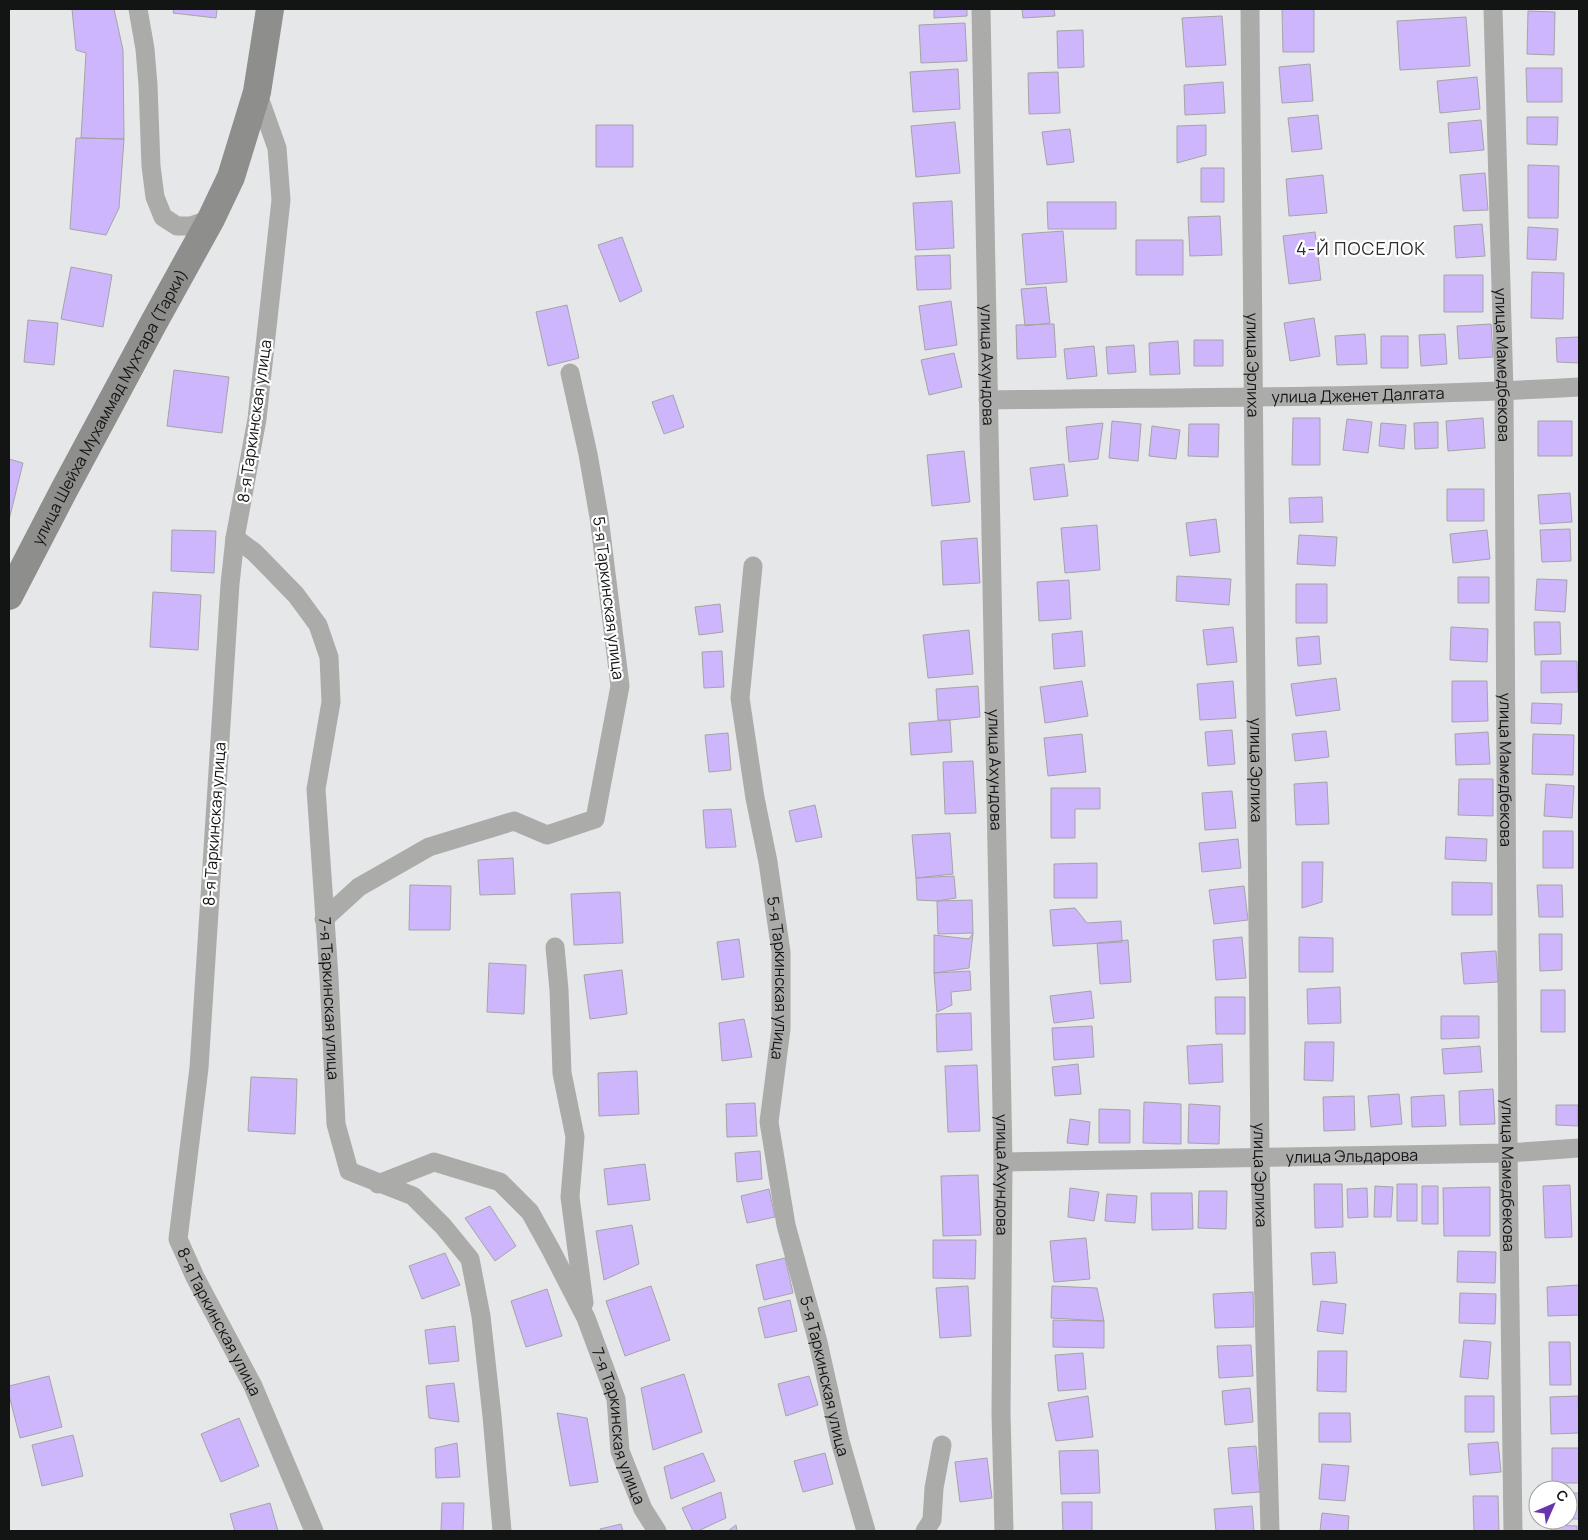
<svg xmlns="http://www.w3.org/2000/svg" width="1588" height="1540" viewBox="0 0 1588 1540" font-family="Manrope,sans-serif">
  <rect width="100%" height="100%" fill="#e6e7e9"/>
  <!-- building -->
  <path fill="#ceb6fd" stroke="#a5a4a6" d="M 72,9 L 114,9 L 123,50 L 124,139 L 81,138 L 86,53 L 76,50 Z
    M 174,9 L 217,9 L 216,18 L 173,13 Z
    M 934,9 L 967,9 L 967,16 L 934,18 Z
    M 1022,9 L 1054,9 L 1055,16 L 1023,18 Z
    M 1282,9 L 1314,9 L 1314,52 L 1283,52 Z
    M 1528,11 L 1555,12 L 1554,55 L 1527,54 Z
    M 1222,16 L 1226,65 L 1186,67 L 1182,18 Z
    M 1466,17 L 1470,66 L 1400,70 L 1397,21 Z
    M 965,23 L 967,61 L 921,63 L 919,25 Z
    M 1083,30 L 1084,67 L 1058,68 L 1057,31 Z
    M 1310,64 L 1313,101 L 1282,103 L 1279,67 Z
    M 1526,68 L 1562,68 L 1562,102 L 1527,102 Z
    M 958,69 L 960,109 L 913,112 L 910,72 Z
    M 1058,72 L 1060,113 L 1029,114 L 1028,73 Z
    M 1477,77 L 1480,109 L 1440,113 L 1437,81 Z
    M 1223,82 L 1225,113 L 1185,115 L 1184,85 Z
    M 1318,115 L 1322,149 L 1292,152 L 1288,118 Z
    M 1527,117 L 1558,117 L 1557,145 L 1527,144 Z
    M 1481,120 L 1484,150 L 1450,153 L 1448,123 Z
    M 955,122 L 960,173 L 916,177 L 911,126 Z
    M 596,125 L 633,125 L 633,167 L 596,167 Z
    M 1206,125 L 1206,155 L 1177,163 L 1177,126 Z
    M 1070,129 L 1074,162 L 1047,165 L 1042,132 Z
    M 76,138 L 124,139 L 119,208 L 106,235 L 70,229 Z
    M 1528,165 L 1559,166 L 1558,218 L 1528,218 Z
    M 1201,168 L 1224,168 L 1224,202 L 1201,202 Z
    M 1485,173 L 1488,210 L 1463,211 L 1460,175 Z
    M 1323,175 L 1327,213 L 1289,216 L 1286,179 Z
    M 952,201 L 954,248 L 916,250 L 913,203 Z
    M 1047,202 L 1116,202 L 1116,229 L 1048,229 Z
    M 1220,216 L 1222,255 L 1190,256 L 1188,217 Z
    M 1482,224 L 1485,256 L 1456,258 L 1454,226 Z
    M 1528,227 L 1558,229 L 1556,260 L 1527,259 Z
    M 1063,231 L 1067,282 L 1026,285 L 1022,234 Z
    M 1315,232 L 1321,280 L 1289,284 L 1283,236 Z
    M 622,237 L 642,291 L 620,302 L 598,245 Z
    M 1136,240 L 1183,240 L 1183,275 L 1136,275 Z
    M 950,255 L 951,289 L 917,290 L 915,256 Z
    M 71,267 L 112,275 L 103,327 L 61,319 Z
    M 1532,272 L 1564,273 L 1563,319 L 1531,318 Z
    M 1444,275 L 1483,275 L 1483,312 L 1444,312 Z
    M 1046,287 L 1050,323 L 1025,326 L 1021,289 Z
    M 951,301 L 957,345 L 925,350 L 919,306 Z
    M 567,305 L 579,358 L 548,366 L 536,312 Z
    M 1314,318 L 1320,356 L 1290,361 L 1284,323 Z
    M 28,320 L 58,323 L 54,365 L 24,362 Z
    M 1054,324 L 1056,357 L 1017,359 L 1016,325 Z
    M 1491,324 L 1493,357 L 1459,359 L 1457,326 Z
    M 1365,334 L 1367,364 L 1337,365 L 1335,336 Z
    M 1445,334 L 1447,364 L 1421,366 L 1419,335 Z
    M 1381,336 L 1408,336 L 1408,368 L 1381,368 Z
    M 1579,337 L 1579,363 L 1557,362 L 1556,338 Z
    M 1194,340 L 1223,340 L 1223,366 L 1194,366 Z
    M 1178,341 L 1180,374 L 1150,375 L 1149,343 Z
    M 1134,345 L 1136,372 L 1108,374 L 1106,347 Z
    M 1094,346 L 1097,376 L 1067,379 L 1064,349 Z
    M 954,353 L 962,387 L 929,395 L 921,360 Z
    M 174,370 L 229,377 L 222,433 L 167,426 Z
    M 673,395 L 684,427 L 664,434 L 652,402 Z
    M 1293,418 L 1320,418 L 1320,465 L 1292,465 Z
    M 1483,418 L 1485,448 L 1448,451 L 1446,421 Z
    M 1347,419 L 1372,422 L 1368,453 L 1343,450 Z
    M 1112,421 L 1141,424 L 1138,461 L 1109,458 Z
    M 1538,421 L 1572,421 L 1572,456 L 1538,456 Z
    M 1438,422 L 1438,448 L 1415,449 L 1414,423 Z
    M 1103,423 L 1098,459 L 1069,462 L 1066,427 Z
    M 1381,423 L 1406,425 L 1404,449 L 1379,446 Z
    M 1189,424 L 1219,424 L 1218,457 L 1188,456 Z
    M 1152,426 L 1180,430 L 1176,459 L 1149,456 Z
    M 964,451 L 970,502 L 932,506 L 927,455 Z
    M 9,459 L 23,463 L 9,520 Z
    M 1064,464 L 1068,496 L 1034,500 L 1030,468 Z
    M 1447,489 L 1484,489 L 1484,521 L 1447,521 Z
    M 1570,493 L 1572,522 L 1540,524 L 1538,495 Z
    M 1322,497 L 1323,522 L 1290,523 L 1289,498 Z
    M 1216,519 L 1220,552 L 1190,556 L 1186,523 Z
    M 1097,525 L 1100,570 L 1065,573 L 1061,528 Z
    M 1570,529 L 1571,561 L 1542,562 L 1540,530 Z
    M 172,530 L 216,531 L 214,573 L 171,571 Z
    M 1487,530 L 1490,559 L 1453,563 L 1450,534 Z
    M 1299,535 L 1337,537 L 1335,566 L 1297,564 Z
    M 977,538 L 980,583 L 943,585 L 941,541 Z
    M 1177,576 L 1231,579 L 1229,605 L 1176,601 Z
    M 1458,577 L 1489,577 L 1489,603 L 1458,603 Z
    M 1537,579 L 1567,580 L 1565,612 L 1535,610 Z
    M 1069,580 L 1071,619 L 1039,621 L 1037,582 Z
    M 1296,584 L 1327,584 L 1327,623 L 1296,623 Z
    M 153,592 L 201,595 L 198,650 L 150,647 Z
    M 720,604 L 723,632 L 699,635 L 695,607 Z
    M 1534,622 L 1560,622 L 1561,654 L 1535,655 Z
    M 1233,627 L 1237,662 L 1207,665 L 1203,630 Z
    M 1451,627 L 1488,629 L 1487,662 L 1450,660 Z
    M 969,630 L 973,674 L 928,678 L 923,635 Z
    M 1082,631 L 1085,666 L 1054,669 L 1052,634 Z
    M 1319,636 L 1321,664 L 1298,666 L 1296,638 Z
    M 722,651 L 724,687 L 704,688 L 702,652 Z
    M 1541,661 L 1577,661 L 1578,692 L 1541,693 Z
    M 1336,678 L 1340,710 L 1296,716 L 1291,684 Z
    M 1082,681 L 1088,716 L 1045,723 L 1040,687 Z
    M 1233,681 L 1236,718 L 1200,720 L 1197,684 Z
    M 1452,681 L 1487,681 L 1488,721 L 1452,722 Z
    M 978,686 L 980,717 L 950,720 L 938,720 L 936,689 Z
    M 1532,703 L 1562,704 L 1561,724 L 1531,723 Z
    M 950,720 L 952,752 L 911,755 L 909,723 Z
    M 1232,730 L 1235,764 L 1208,766 L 1205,732 Z
    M 1326,731 L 1329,757 L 1295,761 L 1292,734 Z
    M 1488,732 L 1490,764 L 1456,765 L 1455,734 Z
    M 728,733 L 731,770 L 709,772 L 705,735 Z
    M 1082,734 L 1086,772 L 1048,776 L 1044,738 Z
    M 1533,734 L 1574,735 L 1573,775 L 1532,774 Z
    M 973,761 L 976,813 L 945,814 L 943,762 Z
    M 1459,779 L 1493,779 L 1493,816 L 1458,815 Z
    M 1327,782 L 1329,824 L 1296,825 L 1294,784 Z
    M 1546,784 L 1574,786 L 1572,818 L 1544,816 Z
    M 1051,788 L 1100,788 L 1100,809 L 1075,809 L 1075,838 L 1051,838 Z
    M 1232,791 L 1236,828 L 1205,830 L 1202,793 Z
    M 815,805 L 822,837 L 796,842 L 789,811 Z
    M 731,809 L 736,847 L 706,848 L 703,810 Z
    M 1543,831 L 1573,831 L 1573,868 L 1543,868 Z
    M 950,833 L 953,874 L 916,878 L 912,835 Z
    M 1446,837 L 1487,839 L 1486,861 L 1445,859 Z
    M 1238,839 L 1241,868 L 1202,872 L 1199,843 Z
    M 513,858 L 515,894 L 480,895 L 478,860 Z
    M 1302,862 L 1323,862 L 1322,902 L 1302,908 Z
    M 1097,863 L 1097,898 L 1054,898 L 1054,864 Z
    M 954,876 L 956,898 L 937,901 L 917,900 L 916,878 Z
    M 1452,882 L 1492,883 L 1492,915 L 1452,915 Z
    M 410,885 L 451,886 L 450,930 L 409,930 Z
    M 1537,885 L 1562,885 L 1563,917 L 1539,917 Z
    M 1244,886 L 1248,920 L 1214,924 L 1209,890 Z
    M 620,892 L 623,943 L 574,945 L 571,894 Z
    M 972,900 L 973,933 L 938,934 L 937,901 Z
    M 1075,908 L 1087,923 L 1121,921 L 1122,942 L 1053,946 L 1050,910 Z
    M 973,933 L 969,968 L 934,973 L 934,935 L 969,939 Z
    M 1539,934 L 1562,934 L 1562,970 L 1540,971 Z
    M 1242,937 L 1246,978 L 1216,980 L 1213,940 Z
    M 1299,937 L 1333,938 L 1333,972 L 1299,972 Z
    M 739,939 L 744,977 L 722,980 L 717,942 Z
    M 1128,940 L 1131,982 L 1100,984 L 1097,943 Z
    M 1496,951 L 1498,982 L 1464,984 L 1461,953 Z
    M 489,963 L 526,965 L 524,1014 L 487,1012 Z
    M 622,970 L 627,1014 L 590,1019 L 584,975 Z
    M 970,971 L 971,990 L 951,992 L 952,1005 L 937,1012 L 934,973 Z
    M 1340,987 L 1341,1023 L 1308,1024 L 1307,989 Z
    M 1541,990 L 1565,990 L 1565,1032 L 1541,1032 Z
    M 1091,991 L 1094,1018 L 1054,1023 L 1050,996 Z
    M 1215,997 L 1245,997 L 1245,1034 L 1216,1034 Z
    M 971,1013 L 972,1050 L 937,1052 L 936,1014 Z
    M 1441,1016 L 1479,1016 L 1479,1038 L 1441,1039 Z
    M 744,1019 L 752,1057 L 722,1061 L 719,1023 Z
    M 1092,1026 L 1094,1057 L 1054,1060 L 1052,1028 Z
    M 1305,1042 L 1334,1042 L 1333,1081 L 1304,1080 Z
    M 1222,1044 L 1223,1082 L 1189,1084 L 1187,1046 Z
    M 1480,1046 L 1482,1072 L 1444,1074 L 1442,1049 Z
    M 1078,1064 L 1081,1094 L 1055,1096 L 1052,1067 Z
    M 977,1065 L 980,1131 L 948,1132 L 945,1066 Z
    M 637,1071 L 639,1114 L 599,1116 L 598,1073 Z
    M 251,1077 L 297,1079 L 295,1134 L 248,1131 Z
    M 1493,1089 L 1495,1124 L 1460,1125 L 1459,1091 Z
    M 1399,1094 L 1402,1124 L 1371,1127 L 1368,1096 Z
    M 1444,1095 L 1446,1126 L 1412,1127 L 1411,1097 Z
    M 1354,1096 L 1355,1130 L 1324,1131 L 1323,1097 Z
    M 1144,1102 L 1181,1104 L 1181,1144 L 1143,1143 Z
    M 755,1103 L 757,1136 L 727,1137 L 726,1104 Z
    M 1189,1104 L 1220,1106 L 1219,1144 L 1188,1143 Z
    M 1556,1105 L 1578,1105 L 1578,1126 L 1556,1125 Z
    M 1099,1109 L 1130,1110 L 1130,1143 L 1099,1143 Z
    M 1070,1119 L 1090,1122 L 1088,1145 L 1067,1143 Z
    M 760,1151 L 762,1179 L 737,1182 L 735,1153 Z
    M 645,1164 L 650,1200 L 608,1205 L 604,1169 Z
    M 978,1175 L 981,1235 L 943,1236 L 941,1176 Z
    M 1314,1184 L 1342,1184 L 1343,1227 L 1315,1228 Z
    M 1397,1184 L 1417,1184 L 1417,1221 L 1397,1221 Z
    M 1570,1185 L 1572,1237 L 1545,1238 L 1543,1186 Z
    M 1375,1186 L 1393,1187 L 1391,1217 L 1374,1217 Z
    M 1422,1186 L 1438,1186 L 1438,1224 L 1422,1224 Z
    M 1490,1187 L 1490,1236 L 1444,1236 L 1443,1188 Z
    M 1070,1188 L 1099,1192 L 1094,1221 L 1068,1217 Z
    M 1367,1188 L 1368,1217 L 1348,1218 L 1347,1189 Z
    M 769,1189 L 775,1217 L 747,1223 L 741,1196 Z
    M 1199,1191 L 1227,1191 L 1226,1229 L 1198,1228 Z
    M 1151,1193 L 1192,1193 L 1193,1229 L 1152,1230 Z
    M 1107,1194 L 1137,1196 L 1135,1223 L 1105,1221 Z
    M 490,1206 L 516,1246 L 495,1261 L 465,1218 Z
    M 632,1225 L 639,1264 L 604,1280 L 596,1231 Z
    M 1086,1238 L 1090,1279 L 1054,1282 L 1050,1241 Z
    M 933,1240 L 976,1240 L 975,1279 L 933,1278 Z
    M 1458,1251 L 1496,1252 L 1495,1283 L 1457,1282 Z
    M 1335,1252 L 1337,1283 L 1313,1285 L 1311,1253 Z
    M 445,1253 L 460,1285 L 422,1299 L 409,1266 Z
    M 785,1258 L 793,1293 L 764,1300 L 756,1265 Z
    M 1579,1285 L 1579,1315 L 1548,1316 L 1547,1287 Z
    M 651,1286 L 670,1340 L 625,1356 L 606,1301 Z
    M 968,1286 L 971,1336 L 940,1338 L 936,1288 Z
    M 1052,1286 L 1097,1288 L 1104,1321 L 1051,1318 Z
    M 547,1289 L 562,1336 L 526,1347 L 511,1301 Z
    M 1253,1292 L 1254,1327 L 1215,1328 L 1213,1294 Z
    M 1460,1293 L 1496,1294 L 1495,1324 L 1459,1323 Z
    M 790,1300 L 797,1331 L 765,1338 L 758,1308 Z
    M 1321,1301 L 1346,1304 L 1343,1334 L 1317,1331 Z
    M 1053,1320 L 1104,1321 L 1104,1348 L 1053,1347 Z
    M 455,1326 L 459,1361 L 429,1364 L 425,1330 Z
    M 1464,1340 L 1491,1342 L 1488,1379 L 1460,1377 Z
    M 1549,1342 L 1570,1342 L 1571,1385 L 1550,1385 Z
    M 1251,1345 L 1253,1376 L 1219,1378 L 1217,1346 Z
    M 1318,1351 L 1347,1351 L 1346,1392 L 1317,1391 Z
    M 1083,1353 L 1086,1389 L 1058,1391 L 1055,1355 Z
    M 684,1374 L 702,1432 L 653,1450 L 641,1388 Z
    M 49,1376 L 62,1427 L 20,1438 L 9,1395 L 9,1386 Z
    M 809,1376 L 818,1405 L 786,1416 L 778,1384 Z
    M 454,1383 L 459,1422 L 429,1418 L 426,1386 Z
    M 1250,1388 L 1253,1422 L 1225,1425 L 1222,1391 Z
    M 1088,1396 L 1093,1437 L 1056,1441 L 1048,1403 Z
    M 1465,1396 L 1494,1396 L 1494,1432 L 1465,1432 Z
    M 1578,1396 L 1579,1433 L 1551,1434 L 1550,1397 Z
    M 557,1413 L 587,1418 L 598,1482 L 570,1486 Z
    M 1319,1413 L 1350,1413 L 1351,1442 L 1319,1442 Z
    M 239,1418 L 259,1466 L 221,1482 L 201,1434 Z
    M 73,1435 L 83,1476 L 42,1486 L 32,1445 Z
    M 1498,1442 L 1501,1472 L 1470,1475 L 1468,1444 Z
    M 457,1443 L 460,1477 L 436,1478 L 435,1448 Z
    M 1256,1446 L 1260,1492 L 1232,1494 L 1228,1448 Z
    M 1552,1448 L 1579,1448 L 1579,1483 L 1552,1483 Z
    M 1098,1450 L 1100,1493 L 1061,1494 L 1059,1451 Z
    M 703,1453 L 715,1481 L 671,1499 L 664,1467 Z
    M 825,1453 L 833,1484 L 803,1492 L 794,1461 Z
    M 987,1458 L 992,1498 L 960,1502 L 955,1462 Z
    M 1322,1464 L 1349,1466 L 1345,1501 L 1319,1499 Z
    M 721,1492 L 726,1518 L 698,1531 L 693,1531 L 682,1508 Z
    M 1568,1493 L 1579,1493 L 1579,1519 L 1568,1519 Z
    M 1473,1496 L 1498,1496 L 1499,1531 L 1474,1531 Z
    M 1062,1502 L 1092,1502 L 1092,1531 L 1063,1531 Z
    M 270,1503 L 278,1531 L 235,1531 L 230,1514 Z
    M 442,1503 L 464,1503 L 463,1531 L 441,1531 Z
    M 1252,1506 L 1254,1531 L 1216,1531 L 1214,1509 Z
    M 1322,1513 L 1349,1516 L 1348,1531 L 1320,1531 Z
    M 621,1524 L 623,1531 L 601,1531 L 600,1529 Z
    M 736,1525 L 737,1531 L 728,1531 Z
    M 1551,1525 L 1577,1526 L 1577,1531 L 1551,1531 Z"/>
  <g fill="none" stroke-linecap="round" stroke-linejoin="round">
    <!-- street -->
    <g stroke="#ababaa" stroke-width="19">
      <path d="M 138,9 L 145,49 L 148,85 L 151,166 L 155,197 L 163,217 L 177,226 L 191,226 L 211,219"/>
      <path id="s1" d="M 981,9 L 1003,1162 L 1001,1413 L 1004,1531"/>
      <path id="s2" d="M 1250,9 L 1260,1157 L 1270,1531"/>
      <path id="s3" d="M 1493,9 L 1504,391 L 1508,1153 L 1513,1531"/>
      <path id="s4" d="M 257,92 L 277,148 L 281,200 L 257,419 L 235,538 L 230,584 L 199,1068 L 178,1239 L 195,1277 L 253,1386 L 314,1531"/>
      <path id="s5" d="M 988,400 C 1185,397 1382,398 1579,387"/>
      <path id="s6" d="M 235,538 L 254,552 L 296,595 L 318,625 L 329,657 L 331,702 L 316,789 L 329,977 L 336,1124 L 349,1171 L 413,1196 L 443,1226 L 470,1259 L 481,1316 L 492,1416 L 502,1531"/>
      <path id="s7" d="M 753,566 L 740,698 L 755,798 L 768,862 L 781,952 L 781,1029 L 769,1122 L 786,1225 L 818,1342 L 840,1441 L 866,1531"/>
      <path d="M 324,919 L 359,887 L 429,847 L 514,821 L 547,835 L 595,819 L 620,686 L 599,517 L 588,454 L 570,373"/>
      <path d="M 555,947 L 559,990 L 562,1073 L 575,1137 L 570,1197 L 584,1303"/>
      <path id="s8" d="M 1003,1162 L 1508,1153 L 1579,1148"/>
      <path id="s9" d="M 378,1184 L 434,1162 L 500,1182 L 530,1212 L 551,1250 L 586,1318 L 616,1399 L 620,1451 L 643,1509 L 657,1531"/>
      <path d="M 925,1531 L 932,1520 L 934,1488 L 942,1445"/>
    </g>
    <!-- secondary -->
    <path stroke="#8e8e8c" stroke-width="28" id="s10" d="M 9,596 L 64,490 L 153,324 L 211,219 L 231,177 L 257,92 L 270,9"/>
  </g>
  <g text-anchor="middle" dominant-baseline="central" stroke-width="4.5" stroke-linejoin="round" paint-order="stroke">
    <!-- street labels -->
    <g font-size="16" fill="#131414" stroke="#fff">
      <text stroke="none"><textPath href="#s1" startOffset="356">улица Ахундова</textPath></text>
      <text stroke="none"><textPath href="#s2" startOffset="356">улица Эрлиха</textPath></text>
      <text stroke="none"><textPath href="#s3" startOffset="356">улица Мамедбекова</textPath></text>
      <text stroke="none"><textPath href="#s5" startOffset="370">улица Дженет Далгата</textPath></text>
      <text stroke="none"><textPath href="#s10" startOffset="214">улица Шейха Мухаммад Мухтара (Тарки)</textPath></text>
      <text transform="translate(254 421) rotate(-82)">8-я Таркинская улица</text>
      <text transform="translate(609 598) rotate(83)">5-я Таркинская улица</text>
      <text stroke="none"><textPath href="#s1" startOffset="761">улица Ахундова</textPath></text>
      <text stroke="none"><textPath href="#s2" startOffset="761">улица Эрлиха</textPath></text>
      <text stroke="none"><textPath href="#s3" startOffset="761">улица Мамедбекова</textPath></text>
      <text transform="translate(214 824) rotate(-86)">8-я Таркинская улица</text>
      <text stroke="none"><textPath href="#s7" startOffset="416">5-я Таркинская улица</textPath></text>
      <text stroke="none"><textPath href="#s6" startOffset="498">7-я Таркинская улица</textPath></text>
      <text stroke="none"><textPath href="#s8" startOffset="349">улица Эльдарова</textPath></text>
      <text stroke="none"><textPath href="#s1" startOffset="1166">улица Ахундова</textPath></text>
      <text stroke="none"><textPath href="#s2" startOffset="1166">улица Эрлиха</textPath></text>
      <text stroke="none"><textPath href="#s3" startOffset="1166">улица Мамедбекова</textPath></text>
      <text stroke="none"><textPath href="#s4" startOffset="1249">8-я Таркинская улица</textPath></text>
      <text stroke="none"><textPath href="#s7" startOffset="821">5-я Таркинская улица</textPath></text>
      <text stroke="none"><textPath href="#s9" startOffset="405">7-я Таркинская улица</textPath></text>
    </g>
    <!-- neighbourhood labels -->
    <g font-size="18" letter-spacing="1" fill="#2d2d2f" stroke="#fff">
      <text x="1361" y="248">4-Й ПОСЕЛОК</text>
    </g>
  </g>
  <!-- border -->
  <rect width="1588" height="1540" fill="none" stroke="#131414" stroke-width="20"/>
  <!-- north arrow -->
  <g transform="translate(1553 1505) rotate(45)"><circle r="24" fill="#ffffff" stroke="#a1a1a1"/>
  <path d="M0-4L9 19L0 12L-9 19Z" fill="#6935ac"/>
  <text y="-8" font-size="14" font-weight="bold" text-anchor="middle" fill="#131414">С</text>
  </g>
</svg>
